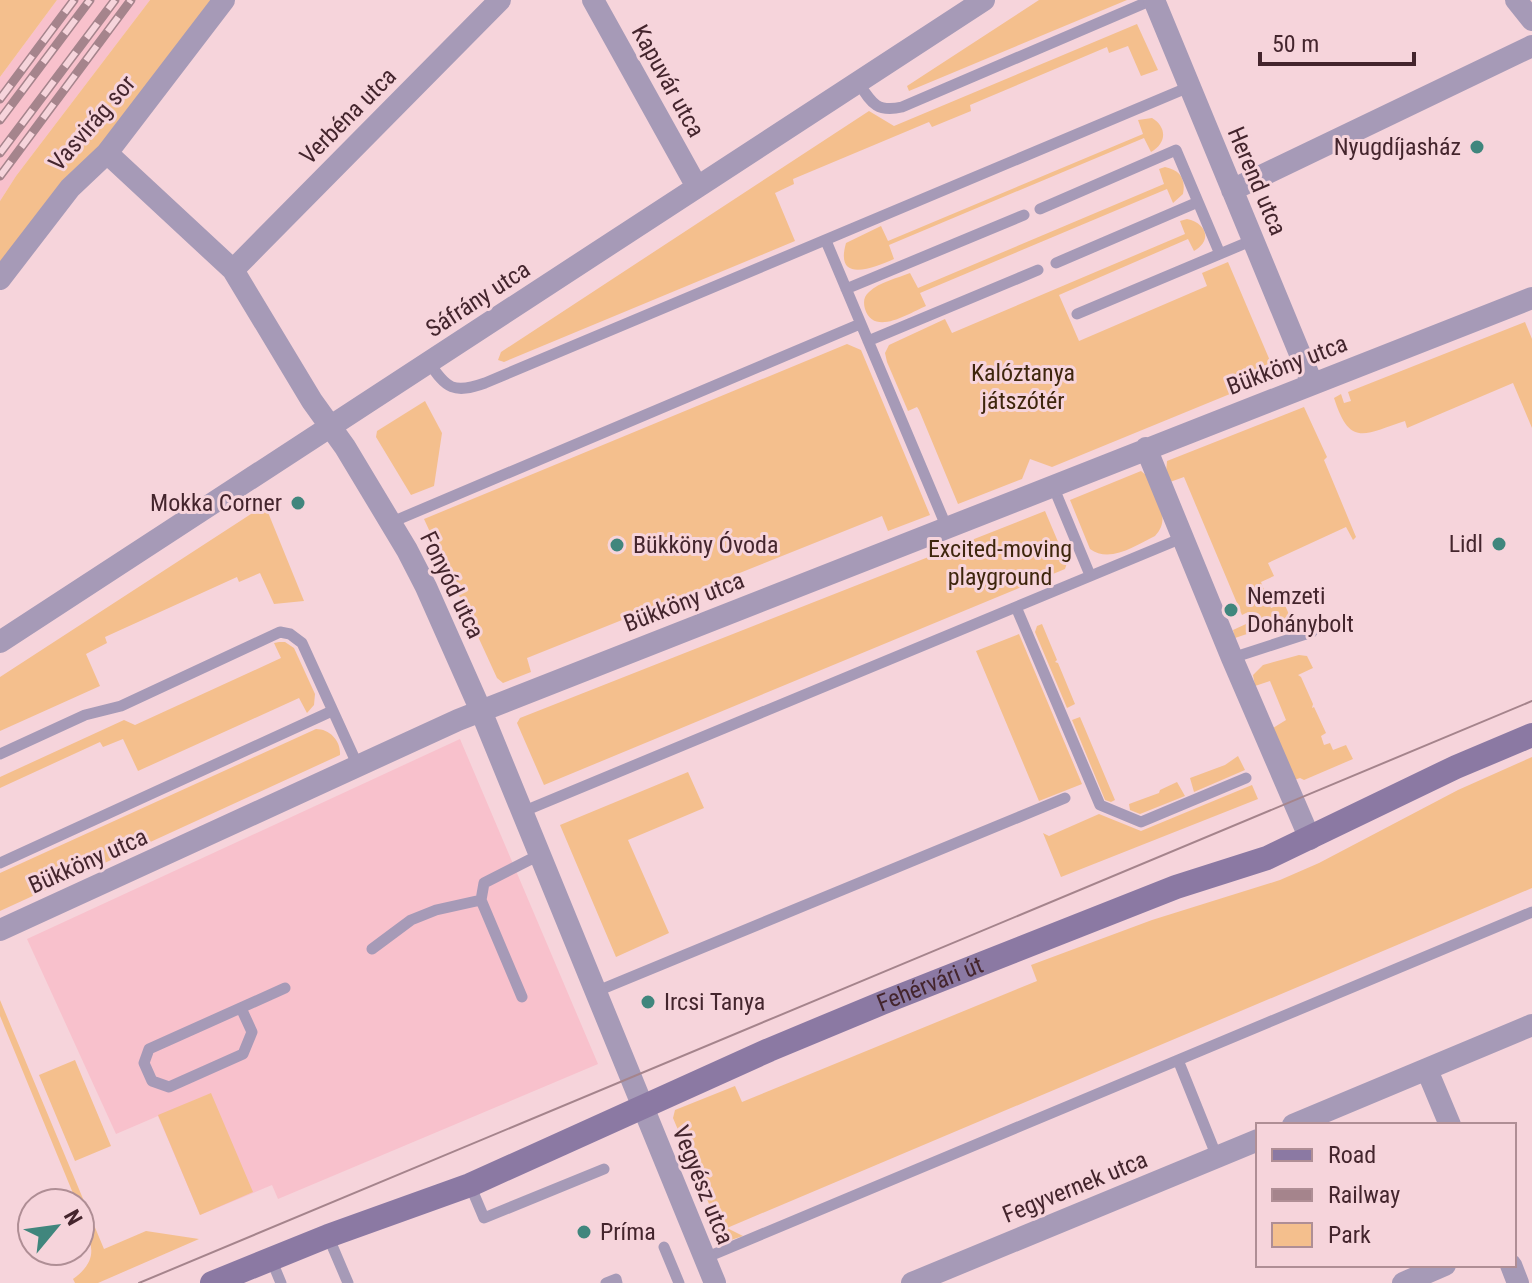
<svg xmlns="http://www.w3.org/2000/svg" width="1532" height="1283" viewBox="0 0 1532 1283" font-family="'Roboto Condensed',sans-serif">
  <rect width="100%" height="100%" fill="#f6d4db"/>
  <!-- built -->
  <path fill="#f8c1cc" d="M 57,0 L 150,0 L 16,176 L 0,201 L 0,77 Z
    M 460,739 L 598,1064 L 278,1199 L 272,1185 L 200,1215 L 158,1116 L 116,1134 L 27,939 Z"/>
  <!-- green -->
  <path fill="#f4bf8d" d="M 0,0 L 57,0 L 0,77 Z
    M 150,0 L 224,0 L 0,279 L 0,201 L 16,176 Z
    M 1039,0 L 1127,0 L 909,91 L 907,86 Z
    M 1137,24 L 1158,70 L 1141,76 L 1128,46 L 1109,53 L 1107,47 L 970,105 L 971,111 L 932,127 L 929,122 L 793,179 L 794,184 L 775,193 L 795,241 L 504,362 L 498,360 L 501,352 L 869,111 L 894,126 Z
    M 1152,118 C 1167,127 1167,143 1151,152 L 1144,138 L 889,245 L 894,259 C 875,267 834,285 846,243 L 881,226 L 888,241 L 1143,134 L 1138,120 Z
    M 1165,167 C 1180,170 1186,179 1183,194 L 1173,203 L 1167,189 L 920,293 L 926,306 C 909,313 874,337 865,309 C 863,302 864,296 869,292 C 879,282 898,278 910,273 L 918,288 L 1164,184 L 1159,169 Z
    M 1187,219 C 1206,223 1213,240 1194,251 L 1188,239 L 1059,295 L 1079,341 L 1207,286 L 1202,273 L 1228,262 L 1276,375 L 1052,467 L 1030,459 L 1022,479 L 958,504 L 919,410 L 917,407 L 908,411 L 887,362 L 885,353 L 889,345 L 945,319 L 952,333 L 1185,234 L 1180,221 Z
    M 1525,322 L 1532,339 L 1532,428 L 1513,383 L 1407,428 L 1405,421 C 1364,434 1350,448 1334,398 L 1341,394 L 1344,403 L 1351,401 L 1348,392 Z
    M 847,344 L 861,350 L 930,515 L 888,531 L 882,516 L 527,658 L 531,672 L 503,683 L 497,678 L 424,519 Z
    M 425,401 L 442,433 L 434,486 L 411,495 L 376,437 L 377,431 Z
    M 1304,407 L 1327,457 L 1324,460 L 1356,537 L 1353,540 L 1346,527 L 1268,563 L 1274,576 L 1261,582 L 1271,608 L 1284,603 L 1291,619 L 1235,638 L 1233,630 L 1246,624 L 1249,619 L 1246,613 L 1242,615 L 1184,477 L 1170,482 L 1166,473 L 1167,461 Z
    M 1141,471 L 1146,475 C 1154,494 1173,518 1155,536 C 1136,545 1110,564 1090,549 L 1070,500 Z
    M 265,505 L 304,601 L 274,604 L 260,573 L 239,582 L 237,577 L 105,637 L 107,643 L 86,654 L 100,686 L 0,731 L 0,677 Z
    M 1045,511 L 1067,563 L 1065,569 L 544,785 L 517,723 L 520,718 Z
    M 1042,624 L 1057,660 L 1055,662 L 1058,663 L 1075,704 L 1067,708 L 1035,632 L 1037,626 Z
    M 1019,634 L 1082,784 L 1039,801 L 976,651 Z
    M 279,642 L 285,642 L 294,648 L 315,694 L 314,705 L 307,713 L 299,698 L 138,771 L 123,739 L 103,747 L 100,742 L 0,788 L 0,777 L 124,720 L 135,725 L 281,658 L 274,643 Z
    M 1299,655 L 1307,656 L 1313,668 L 1298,675 L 1301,677 L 1313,704 L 1312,708 L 1314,707 L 1326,733 L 1321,736 L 1324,745 L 1330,743 L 1333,750 L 1346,745 L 1353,759 L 1304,780 L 1300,778 L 1294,780 L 1273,728 L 1286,720 L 1270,681 L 1255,686 L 1253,675 L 1263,665 Z
    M 1080,717 L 1115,800 L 1111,802 L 1105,800 L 1072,720 Z
    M 316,729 C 330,729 341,741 340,755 L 0,911 L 0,873 Z
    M 1238,756 L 1245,770 L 1194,792 L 1190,778 L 1225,765 Z
    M 1532,757 L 1532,888 L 727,1228 L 743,1236 L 725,1242 L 673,1118 L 675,1110 L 735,1086 L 742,1102 L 1037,981 L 1031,965 L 1152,920 L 1280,880 L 1319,863 L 1458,790 Z
    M 688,772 L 704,808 L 628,840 L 669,933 L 616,957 L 560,825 Z
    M 1177,782 L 1185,796 L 1140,814 L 1130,810 L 1129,804 L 1159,793 L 1160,790 Z
    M 1252,785 L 1258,799 L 1061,877 L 1043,833 L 1049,836 L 1099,814 L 1141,831 Z
    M 0,1000 L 104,1249 L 146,1231 L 199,1239 L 98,1283 L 75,1283 L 73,1279 C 109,1253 81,1234 80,1203 L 77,1203 L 0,1016 Z
    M 75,1060 L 111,1146 L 75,1161 L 39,1075 Z
    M 211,1093 L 253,1192 L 200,1215 L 158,1115 Z"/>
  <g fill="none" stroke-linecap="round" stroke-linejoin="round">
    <!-- lane -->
    <path stroke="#a69ab7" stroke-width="11" d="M 858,82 C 871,102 876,113 902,107 L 1152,0
      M 1040,209 L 1176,150 L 1220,254
      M 826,241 L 947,528
      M 1056,263 L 1198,202
      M 846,289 L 1024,215
      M 1077,314 L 1253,240
      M 868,341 L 1038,270
      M 429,362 C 446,389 454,394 485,383 L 1189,87
      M 1053,486 L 1090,575
      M 392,522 L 860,324
      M 1016,607 L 1100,805 L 1141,822 L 1246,778
      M 1232,658 L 1312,632
      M 0,754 L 85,715 L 121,706 L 280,632 L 290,634 L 302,643 L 358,766
      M 522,812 L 1182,538
      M 0,863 L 332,711
      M 481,900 L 522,997
      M 372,949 L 411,920 L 436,910 L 481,900 L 484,883 L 539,855
      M 595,992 L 1065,798
      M 241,1008 L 252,1032 L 243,1054 L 169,1087 L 152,1081 L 144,1063 L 149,1049 L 285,988
      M 1178,1060 L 1217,1157
      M 470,1185 L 484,1218 L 604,1169
      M 328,1236 L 348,1283
      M 664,1247 L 679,1283
      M 705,1258 L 1532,912
      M 271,1259 L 281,1283
      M 606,1283 L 616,1279 L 617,1283"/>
    <!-- street -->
    <path stroke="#a69ab7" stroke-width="22" d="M 593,0 L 697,187
      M 1154,0 L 1312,383
      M 1516,0 L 1532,20
      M 107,153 L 233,270 L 312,401 L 345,447 L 407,550 L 426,587 L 481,711 L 715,1283
      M 1232,190 L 1532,46
      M 233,270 L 500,0
      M 0,279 L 70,188 L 107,153 L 224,0
      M 1146,448 L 1232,658 L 1310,839
      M 0,642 L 984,0
      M 0,930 L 458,720 L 1532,298
      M 1427,1070 L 1450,1125
      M 1293,1125 L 1532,1025
      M 1511,1265 L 1518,1283
      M 912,1283 L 1258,1140
      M 1403,1283 L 1445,1265"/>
    <!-- secondary -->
    <path stroke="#8b79a3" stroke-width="24" id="s1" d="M 212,1283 L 328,1236 L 470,1185 L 769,1050 L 882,1003 L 1176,887 L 1267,858 L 1456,767 L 1532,735"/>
    <!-- tram -->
    <path stroke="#a5848c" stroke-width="2" d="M 139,1283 L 1532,701"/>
    <!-- rail casing -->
    <g stroke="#a5848c" stroke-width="9">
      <path id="rail" d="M 0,99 L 74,0
        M 0,120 L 90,0
        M 0,153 L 115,0
        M 0,176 L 131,0"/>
    </g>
    <!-- rail -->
    <use href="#rail" stroke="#f6d4db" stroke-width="6" stroke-dasharray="18" stroke-linecap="butt"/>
  </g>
  <!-- markers -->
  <g fill="#40867d" stroke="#f6d4db" stroke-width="3">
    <circle cx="1477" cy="147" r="8"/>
    <circle cx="298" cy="503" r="8"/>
    <circle cx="1499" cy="544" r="8"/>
    <circle cx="617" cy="545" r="8"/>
    <circle cx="1231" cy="610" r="8"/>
    <circle cx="648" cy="1002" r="8"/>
    <circle cx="584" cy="1232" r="8"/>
  </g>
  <g text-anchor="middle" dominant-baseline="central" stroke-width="6" stroke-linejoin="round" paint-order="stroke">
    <!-- street labels -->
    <g font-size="24" fill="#44252d" stroke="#f6d4db">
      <text transform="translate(668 81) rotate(61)">Kapuvár utca</text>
      <text transform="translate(348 116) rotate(-45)">Verbéna utca</text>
      <text transform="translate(92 123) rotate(-49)">Vasvirág sor</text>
      <text transform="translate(1257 181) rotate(67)">Herend utca</text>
      <text transform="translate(478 299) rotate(-33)">Sáfrány utca</text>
      <text transform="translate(1287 365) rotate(-21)">Bükköny utca</text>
      <text transform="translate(452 585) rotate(64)">Fonyód utca</text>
      <text transform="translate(684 602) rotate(-21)">Bükköny utca</text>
      <text transform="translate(88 861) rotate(-24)">Bükköny utca</text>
      <text stroke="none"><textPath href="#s1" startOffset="778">Fehérvári út</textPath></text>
      <text transform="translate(703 1185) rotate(68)">Vegyész utca</text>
      <text transform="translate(1075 1187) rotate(-22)">Fegyvernek utca</text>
    </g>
    <!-- poi labels -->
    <g font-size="24" fill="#44252d" stroke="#f6d4db" text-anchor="start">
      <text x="1461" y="147" text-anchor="end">Nyugdíjasház</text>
      <text x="282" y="503" text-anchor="end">Mokka Corner</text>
      <text x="1483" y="544" text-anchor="end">Lidl</text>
      <text x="633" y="545">Bükköny Óvoda</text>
      <text x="1247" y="596">Nemzeti<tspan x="1247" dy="28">Dohánybolt</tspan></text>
      <text x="664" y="1002">Ircsi Tanya</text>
      <text x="600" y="1232">Príma</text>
    </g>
    <!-- park labels -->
    <g font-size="24" fill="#3e260d" stroke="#f6d4db">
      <text x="1023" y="373">Kalóztanya<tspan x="1023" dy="28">játszótér</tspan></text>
      <text x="1000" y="549">Excited-moving<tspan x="1000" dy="28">playground</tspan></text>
    </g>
  </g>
  <!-- legend -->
  <rect x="1256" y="1123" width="260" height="144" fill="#f6d4db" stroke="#af8e95" stroke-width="2"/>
  <rect x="1272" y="1149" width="40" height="12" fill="#8b79a3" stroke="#af8e95" stroke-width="2"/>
  <text x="1328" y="1163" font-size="24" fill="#44252d">Road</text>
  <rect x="1272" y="1189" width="40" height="12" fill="#a5848c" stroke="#af8e95" stroke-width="2"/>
  <text x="1328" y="1203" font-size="24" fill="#44252d">Railway</text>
  <rect x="1272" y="1223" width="40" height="24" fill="#f4bf8d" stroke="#af8e95" stroke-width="2"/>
  <text x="1328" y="1243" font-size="24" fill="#44252d">Park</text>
  <!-- north arrow -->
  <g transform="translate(56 1227) rotate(61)"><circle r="38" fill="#f6d4db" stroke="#af8e95" stroke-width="2"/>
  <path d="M0-6L14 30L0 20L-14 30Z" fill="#40867d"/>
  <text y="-12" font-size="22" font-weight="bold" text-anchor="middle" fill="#44252d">N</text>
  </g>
  <!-- scale -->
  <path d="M1260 52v12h154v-12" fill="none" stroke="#44252d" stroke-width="4"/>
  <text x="1272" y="52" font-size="24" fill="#44252d" stroke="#f6d4db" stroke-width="6" paint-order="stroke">50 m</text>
</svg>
